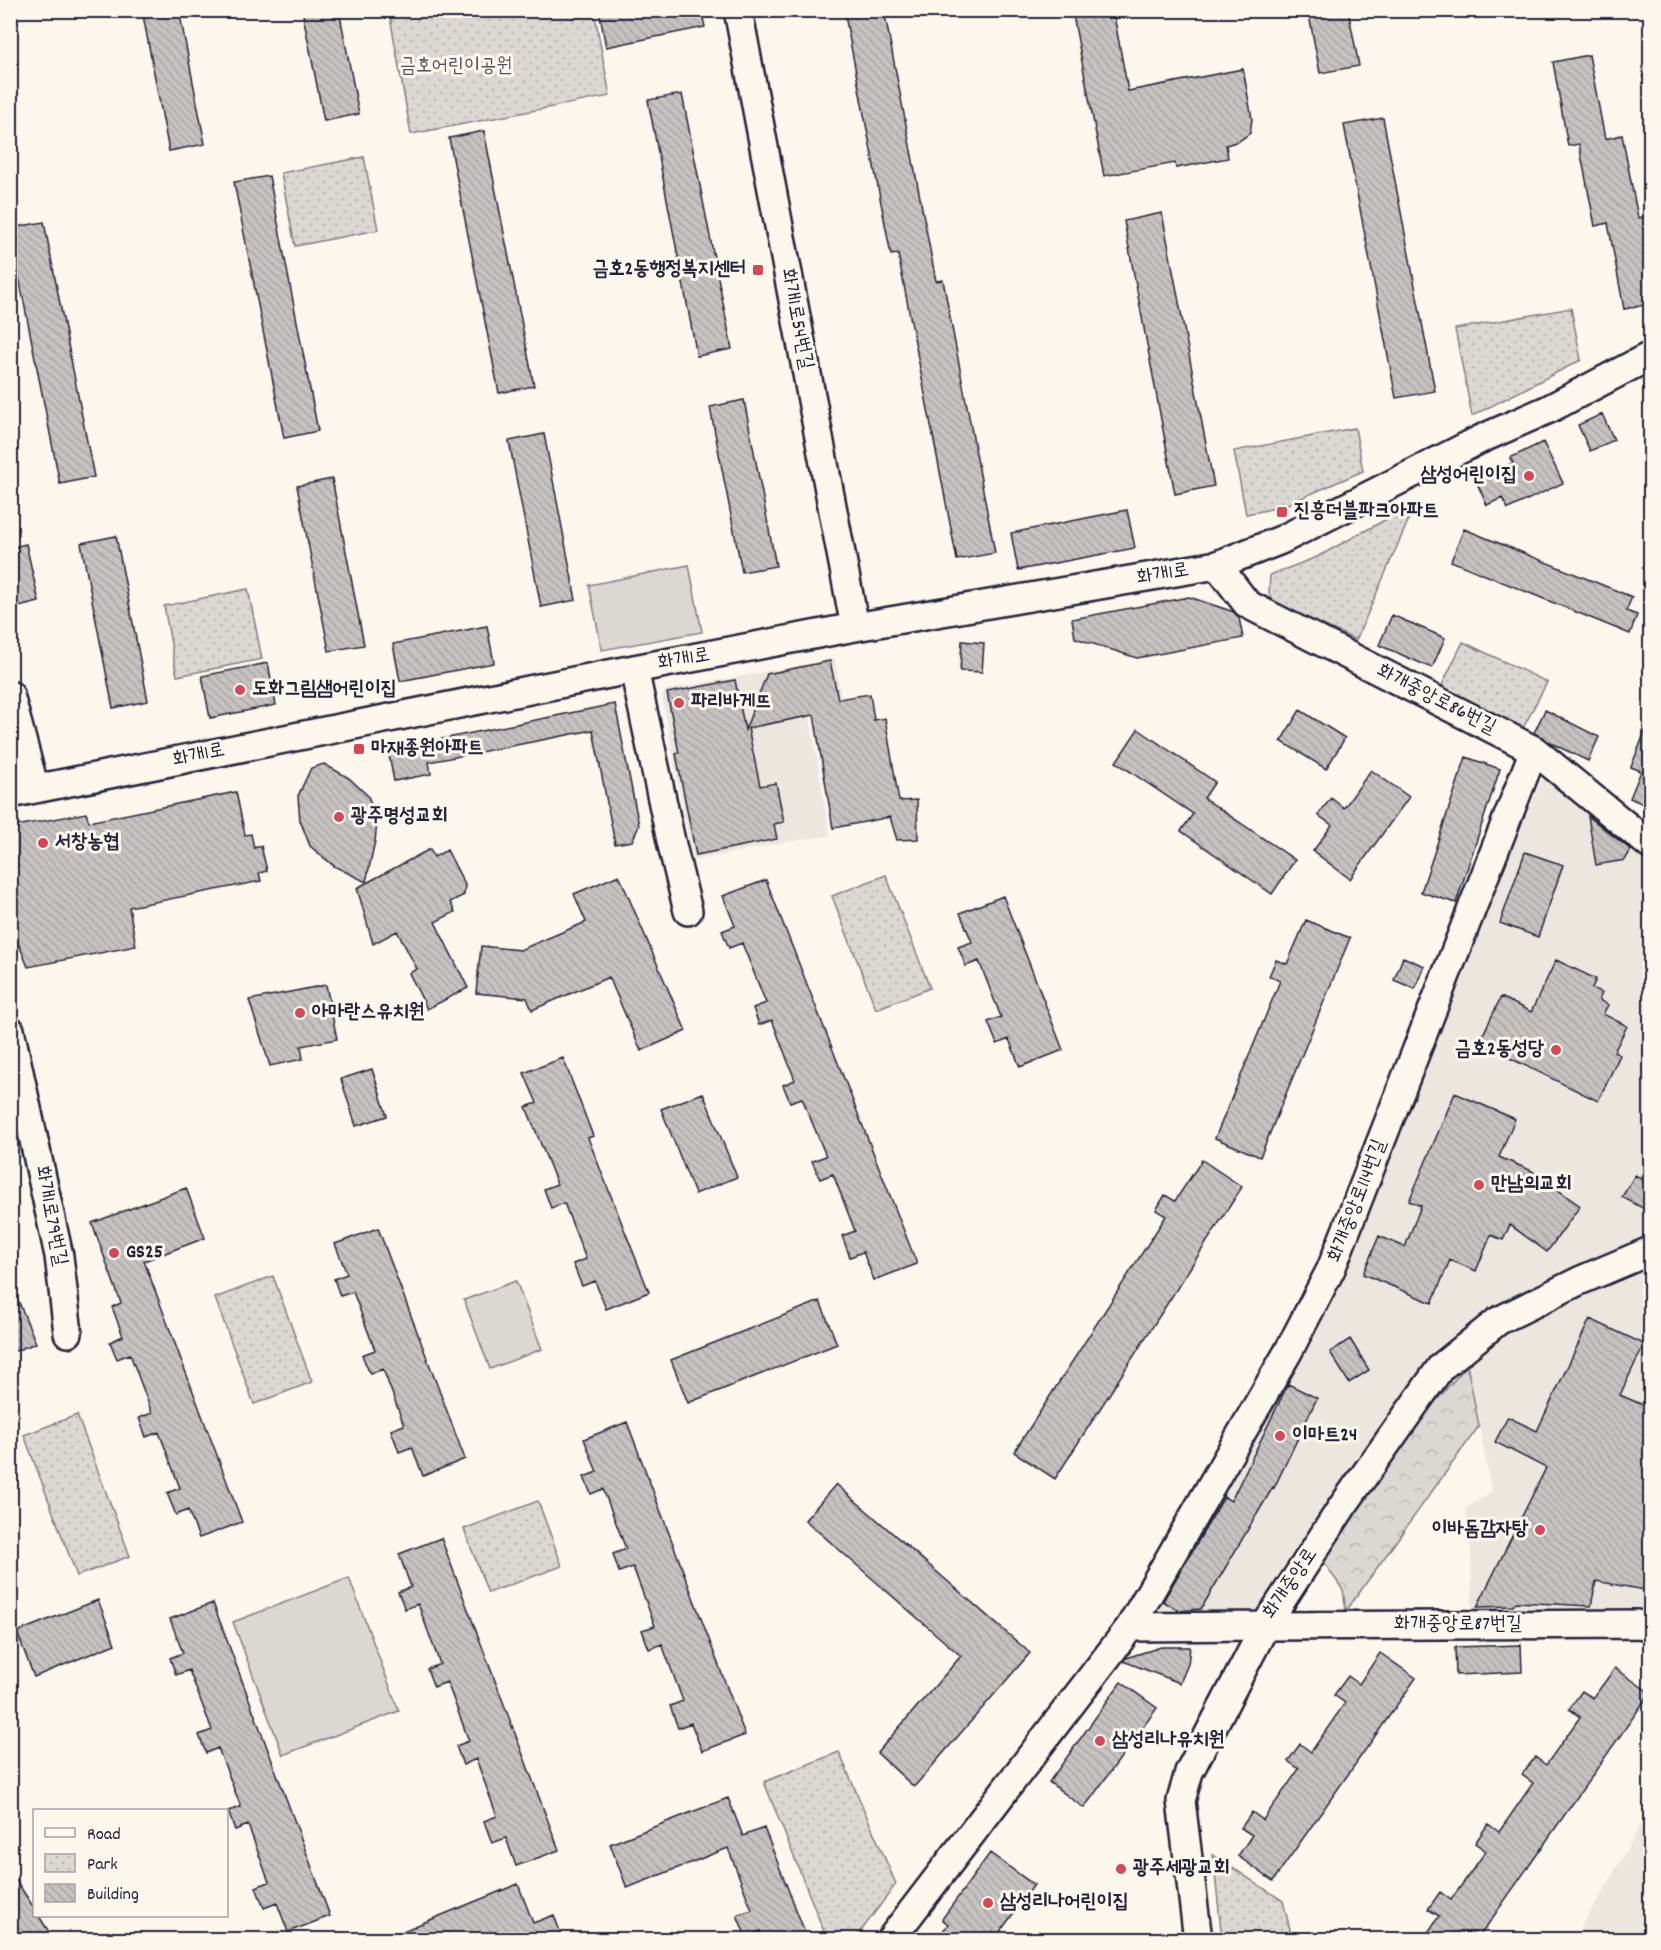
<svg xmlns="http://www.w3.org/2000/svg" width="1661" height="1950" viewBox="0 0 1661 1950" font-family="Dekko,'Poor Story',sans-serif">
  <defs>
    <pattern id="forest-crowns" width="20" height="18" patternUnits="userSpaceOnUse" patternTransform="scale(1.5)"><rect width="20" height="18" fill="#dbd8d3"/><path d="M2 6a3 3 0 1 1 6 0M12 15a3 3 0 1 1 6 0" fill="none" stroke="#bcb9b6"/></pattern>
    <pattern id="park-dots" width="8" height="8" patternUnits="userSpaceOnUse" patternTransform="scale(1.5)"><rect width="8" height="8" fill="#dbd8d3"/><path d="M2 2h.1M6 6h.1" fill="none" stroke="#bcb9b6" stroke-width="1.8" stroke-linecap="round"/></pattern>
    <pattern id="building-back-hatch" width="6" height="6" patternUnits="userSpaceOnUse" patternTransform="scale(1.5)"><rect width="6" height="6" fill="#c6c2c0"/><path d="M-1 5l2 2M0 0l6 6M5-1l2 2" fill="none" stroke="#aaa6a6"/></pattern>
  </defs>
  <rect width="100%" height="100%" fill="#fbf7ec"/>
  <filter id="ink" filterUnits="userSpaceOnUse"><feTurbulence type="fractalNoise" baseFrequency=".0167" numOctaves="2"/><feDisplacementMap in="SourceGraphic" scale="12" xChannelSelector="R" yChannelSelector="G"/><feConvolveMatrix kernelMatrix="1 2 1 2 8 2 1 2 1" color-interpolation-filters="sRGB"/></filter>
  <g filter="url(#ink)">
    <!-- built -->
    <path fill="#ebe7df" d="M 835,659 L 841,695 L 807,702 L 830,836 L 785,842 L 693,861 L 662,696 L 666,690 Z
      M 1541,780 L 1556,780 L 1650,858 L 1650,1243 L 1492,1308 L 1438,1348 L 1259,1609 L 1176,1618 L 1155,1606 L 1320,1318 Z
      M 1650,1267 L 1650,1610 L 1637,1608 L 1584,1608 L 1472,1613 L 1471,1551 L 1466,1508 L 1492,1492 L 1467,1365 L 1507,1330 L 1582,1292 Z
      M 1650,1809 L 1650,1939 L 1573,1939 L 1601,1895 Z"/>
    <!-- grass -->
    <path fill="#dbd8d3" stroke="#7e7d87" stroke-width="1.5" d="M 689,565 L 702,632 L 602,650 L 589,585 Z
      M 516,1281 L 542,1349 L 490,1369 L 464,1300 Z
      M 349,1578 L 399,1711 L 283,1755 L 233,1622 Z"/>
    <!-- forest -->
    <path fill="url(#forest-crowns)" stroke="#7e7d87" stroke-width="1.5" d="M 1467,1365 L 1479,1426 L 1346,1611 L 1343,1590 L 1323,1561 L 1391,1453 Z"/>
    <!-- park -->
    <path fill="url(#park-dots)" stroke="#7e7d87" stroke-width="1.5" d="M 389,11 L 594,11 L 610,96 L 411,134 Z
      M 364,157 L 378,230 L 295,246 L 281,173 Z
      M 1571,308 L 1581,360 L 1472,416 L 1455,329 Z
      M 1355,428 L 1363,471 L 1281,507 L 1246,514 L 1234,451 Z
      M 1416,503 L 1356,640 L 1275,603 L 1269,594 L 1270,575 L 1317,557 Z
      M 248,589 L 262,659 L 177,676 L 164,606 Z
      M 1463,642 L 1547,682 L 1521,732 L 1441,687 Z
      M 886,875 L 930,988 L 876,1009 L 832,896 Z
      M 273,1276 L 312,1382 L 254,1404 L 215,1298 Z
      M 77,1415 L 130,1556 L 77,1576 L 24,1435 Z
      M 538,1501 L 562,1566 L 488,1593 L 464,1529 Z
      M 839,1752 L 896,1884 L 855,1939 L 827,1939 L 764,1782 Z
      M 1213,1855 L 1283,1901 L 1292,1938 L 1291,1939 L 1222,1939 Z"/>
    <!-- building -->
    <path fill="url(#building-back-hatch)" stroke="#22223b" stroke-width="1.5" d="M 142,10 L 179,10 L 205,144 L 169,151 Z
      M 302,10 L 339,10 L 359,114 L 324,121 Z
      M 599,10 L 701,10 L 705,27 L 606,47 Z
      M 844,10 L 884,10 L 936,281 L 943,280 L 995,553 L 957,560 L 898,254 L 891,255 Z
      M 1072,10 L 1113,10 L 1128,91 L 1243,69 L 1252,119 L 1250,133 L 1239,141 L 1226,145 L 1228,158 L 1176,168 L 1175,163 L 1104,176 Z
      M 1308,10 L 1348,10 L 1359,66 L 1320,73 Z
      M 1589,55 L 1605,139 L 1622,135 L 1638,218 L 1650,215 L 1650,304 L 1624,309 L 1608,223 L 1595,226 L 1579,144 L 1568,146 L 1553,62 Z
      M 682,94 L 732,349 L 697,356 L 648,100 Z
      M 1383,118 L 1435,391 L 1396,398 L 1344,125 Z
      M 484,131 L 534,386 L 499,393 L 449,138 Z
      M 269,176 L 318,431 L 284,438 L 234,182 Z
      M 1162,213 L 1214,486 L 1175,494 L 1124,221 Z
      M 44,222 L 94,477 L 60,484 L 10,232 L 10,228 Z
      M 744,400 L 776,566 L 742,572 L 710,407 Z
      M 1602,414 L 1614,440 L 1590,451 L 1578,425 Z
      M 544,434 L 576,600 L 541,607 L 509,441 Z
      M 1543,442 L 1563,483 L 1508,509 L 1502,498 L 1487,505 L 1476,481 L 1513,463 L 1510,458 Z
      M 332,479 L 364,645 L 329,651 L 297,486 Z
      M 1127,510 L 1135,548 L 1018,570 L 1011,533 Z
      M 1464,529 L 1632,597 L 1626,611 L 1637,615 L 1630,634 L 1451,561 Z
      M 116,536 L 148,701 L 113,708 L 81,543 Z
      M 26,544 L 39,602 L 14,608 L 10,593 L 10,548 Z
      M 1189,597 L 1234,612 L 1239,618 L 1243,638 L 1137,658 L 1075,638 L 1072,619 Z
      M 1392,615 L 1445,638 L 1432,668 L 1379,645 Z
      M 487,626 L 494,663 L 400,681 L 393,644 Z
      M 962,641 L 984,643 L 982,672 L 960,671 Z
      M 830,661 L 838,699 L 870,694 L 874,720 L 885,718 L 899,801 L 917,800 L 918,839 L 897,840 L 890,817 L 833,828 L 814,715 L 748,728 L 760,786 L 776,783 L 784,822 L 774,824 L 777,839 L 696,855 L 676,754 L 679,753 L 667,693 L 735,680 L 745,730 L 767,674 Z
      M 268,663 L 276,705 L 210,718 L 202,676 Z
      M 615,704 L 639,826 L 632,841 L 615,844 L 593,730 L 429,762 L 431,774 L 394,781 L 388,750 Z
      M 1300,710 L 1345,738 L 1326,769 L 1281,741 Z
      M 1545,710 L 1599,737 L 1588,761 L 1551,743 L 1534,733 Z
      M 1650,719 L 1650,807 L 1630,798 L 1641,771 L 1631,767 Z
      M 1138,729 L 1215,782 L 1204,798 L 1295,860 L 1272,894 L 1181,831 L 1193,814 L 1116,762 Z
      M 1466,757 L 1500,769 L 1456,903 L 1421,892 Z
      M 324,764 L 349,778 L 368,796 L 377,822 L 375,841 L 366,882 L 334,866 L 310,846 L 300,820 L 298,796 L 311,768 Z
      M 1371,770 L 1409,797 L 1350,879 L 1313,851 L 1332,825 L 1318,815 L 1331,798 L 1344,808 Z
      M 236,792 L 245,835 L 251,834 L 254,848 L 261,846 L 267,871 L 259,873 L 261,881 L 129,907 L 136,946 L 28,967 L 10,922 L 10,827 L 86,813 L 89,822 Z
      M 1588,816 L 1631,850 L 1625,860 L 1596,865 Z
      M 430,849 L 434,857 L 447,850 L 465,885 L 464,895 L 450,902 L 455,912 L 435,922 L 468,988 L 427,1009 L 409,973 L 417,969 L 397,931 L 373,944 L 357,888 Z
      M 1525,852 L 1563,865 L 1538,937 L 1500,923 Z
      M 619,875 L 686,1031 L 641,1051 L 609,977 L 532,1010 L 527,998 L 476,993 L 481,946 L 520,950 L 586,922 L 574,894 Z
      M 766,880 L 917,1264 L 874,1280 L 863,1252 L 850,1257 L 842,1236 L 855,1231 L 833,1174 L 820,1179 L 812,1161 L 826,1156 L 802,1098 L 790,1102 L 783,1085 L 795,1080 L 772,1020 L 759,1025 L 753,1008 L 766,1003 L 742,943 L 729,948 L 722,931 L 735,926 L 723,896 Z
      M 1003,896 L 1063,1050 L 1020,1067 L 1009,1039 L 997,1044 L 988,1022 L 1001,1017 L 979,961 L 966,966 L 958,947 L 972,942 L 960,913 Z
      M 1306,920 L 1350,938 L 1260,1157 L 1215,1138 L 1280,981 L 1269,976 L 1276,960 L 1287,964 Z
      M 1403,957 L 1424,966 L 1415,989 L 1394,980 Z
      M 1556,960 L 1596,979 L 1592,988 L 1602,993 L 1599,1000 L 1608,1005 L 1603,1014 L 1627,1026 L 1614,1052 L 1620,1055 L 1598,1101 L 1479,1043 L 1501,997 L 1531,1012 Z
      M 326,985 L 337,1039 L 301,1046 L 303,1059 L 270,1066 L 249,1000 Z
      M 563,1058 L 593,1136 L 588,1138 L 649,1292 L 606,1309 L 595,1281 L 582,1286 L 573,1264 L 586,1259 L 564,1203 L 551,1208 L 544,1189 L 557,1184 L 526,1107 L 537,1103 L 524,1073 Z
      M 372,1069 L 387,1116 L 356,1126 L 341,1079 Z
      M 703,1093 L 737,1177 L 695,1194 L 661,1109 Z
      M 1455,1093 L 1515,1119 L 1499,1157 L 1532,1171 L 1580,1206 L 1547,1252 L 1510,1225 L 1503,1240 L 1491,1235 L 1476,1271 L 1450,1260 L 1432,1303 L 1363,1274 L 1379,1236 L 1405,1247 L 1421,1206 L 1409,1201 Z
      M 1202,1160 L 1242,1187 L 1055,1479 L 1014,1452 L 1166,1216 L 1156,1210 L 1165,1195 L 1175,1201 Z
      M 1635,1175 L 1650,1184 L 1650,1212 L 1622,1197 Z
      M 186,1188 L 205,1238 L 144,1261 L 242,1522 L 199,1538 L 188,1510 L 176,1515 L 167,1493 L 180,1488 L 159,1432 L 146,1437 L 139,1418 L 152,1413 L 130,1354 L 117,1359 L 110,1342 L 123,1336 L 112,1307 L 121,1303 L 92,1223 Z
      M 378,1228 L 465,1459 L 423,1476 L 412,1447 L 399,1452 L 391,1430 L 404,1425 L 383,1369 L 370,1374 L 362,1355 L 375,1350 L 353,1292 L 340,1296 L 334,1279 L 347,1274 L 335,1244 Z
      M 10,1281 L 36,1343 L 10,1353 Z
      M 820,1301 L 837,1344 L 688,1403 L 671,1360 Z
      M 1590,1319 L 1644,1344 L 1620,1395 L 1650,1408 L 1650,1591 L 1596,1581 L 1591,1606 L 1516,1602 L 1513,1606 L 1477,1607 L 1546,1468 L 1495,1442 L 1508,1417 L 1537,1431 Z
      M 1350,1339 L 1369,1370 L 1349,1383 L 1330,1352 Z
      M 1288,1384 L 1317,1398 L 1274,1488 L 1273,1487 L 1201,1609 L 1179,1611 L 1163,1601 L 1224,1497 L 1231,1501 Z
      M 627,1422 L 745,1735 L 702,1751 L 691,1723 L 678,1728 L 670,1706 L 683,1701 L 662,1644 L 649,1649 L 642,1630 L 655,1626 L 633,1567 L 619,1572 L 613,1554 L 626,1549 L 603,1489 L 591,1494 L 584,1477 L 597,1472 L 584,1439 Z
      M 836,1484 L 1030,1653 L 914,1787 L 877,1753 L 961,1656 L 805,1520 Z
      M 441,1538 L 559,1850 L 516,1866 L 506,1838 L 492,1843 L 484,1821 L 497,1816 L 476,1759 L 463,1765 L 456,1746 L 469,1741 L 447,1682 L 434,1687 L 427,1669 L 440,1664 L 418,1604 L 405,1609 L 398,1592 L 411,1587 L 399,1554 Z
      M 98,1600 L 115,1644 L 34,1677 L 17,1632 Z
      M 213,1603 L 330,1916 L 288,1932 L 277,1903 L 264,1908 L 256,1887 L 269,1882 L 248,1825 L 235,1830 L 228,1811 L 241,1807 L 218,1748 L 206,1753 L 199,1735 L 212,1730 L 189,1670 L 176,1675 L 170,1658 L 183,1653 L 170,1619 Z
      M 1521,1645 L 1522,1672 L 1456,1675 L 1455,1647 Z
      M 1161,1647 L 1190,1647 L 1188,1664 L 1180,1683 L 1123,1661 L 1126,1658 Z
      M 1380,1653 L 1416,1678 L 1273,1881 L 1238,1856 L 1252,1835 L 1241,1828 L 1252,1812 L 1263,1820 L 1299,1769 L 1288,1761 L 1300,1744 L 1311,1752 L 1345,1703 L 1334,1695 L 1348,1676 L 1359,1684 Z
      M 1615,1668 L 1650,1693 L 1477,1940 L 1423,1940 L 1439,1916 L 1428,1909 L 1440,1892 L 1451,1900 L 1486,1851 L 1475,1843 L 1488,1824 L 1499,1832 L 1533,1783 L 1522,1775 L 1535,1757 L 1546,1765 L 1580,1717 L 1569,1709 L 1582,1691 L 1593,1698 Z
      M 1121,1682 L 1157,1708 L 1084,1808 L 1049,1782 Z
      M 728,1798 L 743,1836 L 764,1828 L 808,1940 L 763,1940 L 760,1931 L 746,1937 L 737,1915 L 752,1910 L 728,1848 L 627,1888 L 610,1844 Z
      M 990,1853 L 1034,1885 L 994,1940 L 937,1940 L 948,1924 L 942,1919 Z
      M 10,1871 L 34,1908 L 34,1916 L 39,1916 L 54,1940 L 10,1940 Z
      M 518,1884 L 533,1923 L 554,1915 L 563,1940 L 381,1940 Z"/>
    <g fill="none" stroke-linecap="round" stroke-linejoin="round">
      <!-- minor casing -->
      <g stroke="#22223b" stroke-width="32">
        <path id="minor" d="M 738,10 L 855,627
          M 1217,565 L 1247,604 L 1534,750 L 1650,845
          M 634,669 L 671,841 L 688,911
          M 10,695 L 35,789
          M 10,794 L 634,669 L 855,627 L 1217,565 L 1281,540 L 1481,439 L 1549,409 L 1650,356
          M 10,1030 L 59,1256 L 68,1333
          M 1130,1627 L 1288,1352 L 1331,1269 L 1534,750
          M 890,1940 L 1130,1627 L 1265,1626 L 1342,1507 L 1441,1367 L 1498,1321 L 1579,1281 L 1650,1251
          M 1198,1940 L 1181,1801 L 1189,1772 L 1265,1626 L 1637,1624 L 1650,1626"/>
      </g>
      <!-- minor -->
      <use href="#minor" stroke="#fbf7ec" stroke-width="27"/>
    </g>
  </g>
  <!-- markers -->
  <g fill="#d1495b" stroke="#fbf7ec" stroke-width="2">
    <rect x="752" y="264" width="12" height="12" rx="3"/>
    <circle cx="1529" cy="476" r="6"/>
    <rect x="1276" y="506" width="12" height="12" rx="3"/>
    <circle cx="240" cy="690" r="6"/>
    <circle cx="679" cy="703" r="6"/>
    <rect x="353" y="743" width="12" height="12" rx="3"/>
    <circle cx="339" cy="817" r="6"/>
    <circle cx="43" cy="843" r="6"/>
    <circle cx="300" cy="1013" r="6"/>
    <circle cx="1556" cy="1050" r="6"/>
    <circle cx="1479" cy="1185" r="6"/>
    <circle cx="114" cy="1253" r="6"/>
    <circle cx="1280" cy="1436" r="6"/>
    <circle cx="1540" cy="1530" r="6"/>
    <circle cx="1100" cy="1741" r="6"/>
    <circle cx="1121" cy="1869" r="6"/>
    <circle cx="988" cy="1903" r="6"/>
  </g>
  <g text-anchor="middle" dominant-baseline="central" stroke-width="6" stroke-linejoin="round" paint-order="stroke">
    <!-- park labels -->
    <g font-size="20" fill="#505061" stroke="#fbf7ec">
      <text x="456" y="67">금호어린이공원</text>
    </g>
    <!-- poi labels -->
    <g font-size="20" font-weight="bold" fill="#22223b" stroke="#fbf7ec" text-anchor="start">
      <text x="746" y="270" text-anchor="end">금호2동행정복지센터</text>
      <text x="1517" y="476" text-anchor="end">삼성어린이집</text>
      <text x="1294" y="512">진흥더블파크아파트</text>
      <text x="252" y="690">도화그림샘어린이집</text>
      <text x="691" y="703">파리바게뜨</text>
      <text x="371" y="749">마재종원아파트</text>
      <text x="351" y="817">광주명성교회</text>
      <text x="55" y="843">서창농협</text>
      <text x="312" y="1013">아마란스유치원</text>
      <text x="1544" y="1050" text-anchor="end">금호2동성당</text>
      <text x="1491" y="1185">만남의교회</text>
      <text x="126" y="1253">GS25</text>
      <text x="1292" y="1436">이마트24</text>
      <text x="1528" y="1530" text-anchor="end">이바돔감자탕</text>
      <text x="1112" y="1741">삼성리나유치원</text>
      <text x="1133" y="1869">광주세광교회</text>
      <text x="1000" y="1903">삼성리나어린이집</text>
    </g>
    <!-- street labels -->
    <g font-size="20" fill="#22223b" stroke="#fbf7ec">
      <text transform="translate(796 319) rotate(79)">화개1로54번길</text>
      <text transform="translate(1163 575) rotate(-10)">화개1로</text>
      <text transform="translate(684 660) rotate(-10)">화개1로</text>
      <text transform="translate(1436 700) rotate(27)">화개중앙로86번길</text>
      <text transform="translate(199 756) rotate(-12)">화개1로</text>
      <text transform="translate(1358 1201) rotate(-69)">화개중앙로114번길</text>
      <text transform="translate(50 1216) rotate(79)">화개1로79번길</text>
      <text transform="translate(1291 1584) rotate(-56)">화개중앙로</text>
      <text x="1458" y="1625">화개중앙로87번길</text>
    </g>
  </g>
  <!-- margin -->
  <rect width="1661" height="1950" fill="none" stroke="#fbf7ec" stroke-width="36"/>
  <rect x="18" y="18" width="1625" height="1914" fill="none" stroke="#22223b" stroke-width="2" filter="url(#ink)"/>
  <!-- legend -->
  <rect x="33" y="1809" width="195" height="108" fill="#fbf7ec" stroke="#a4a2a5" stroke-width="1.5"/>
  <rect x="45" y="1828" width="30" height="9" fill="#fbf7ec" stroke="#a4a2a5" stroke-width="1.5"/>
  <text x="87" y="1839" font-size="18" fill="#22223b">Road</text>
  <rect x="45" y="1854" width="30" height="18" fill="url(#park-dots)" stroke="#a4a2a5" stroke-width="1.5"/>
  <text x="87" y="1869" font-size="18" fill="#22223b">Park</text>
  <rect x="45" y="1884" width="30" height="18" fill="url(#building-back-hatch)" stroke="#a4a2a5" stroke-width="1.5"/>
  <text x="87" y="1899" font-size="18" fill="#22223b">Building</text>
</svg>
